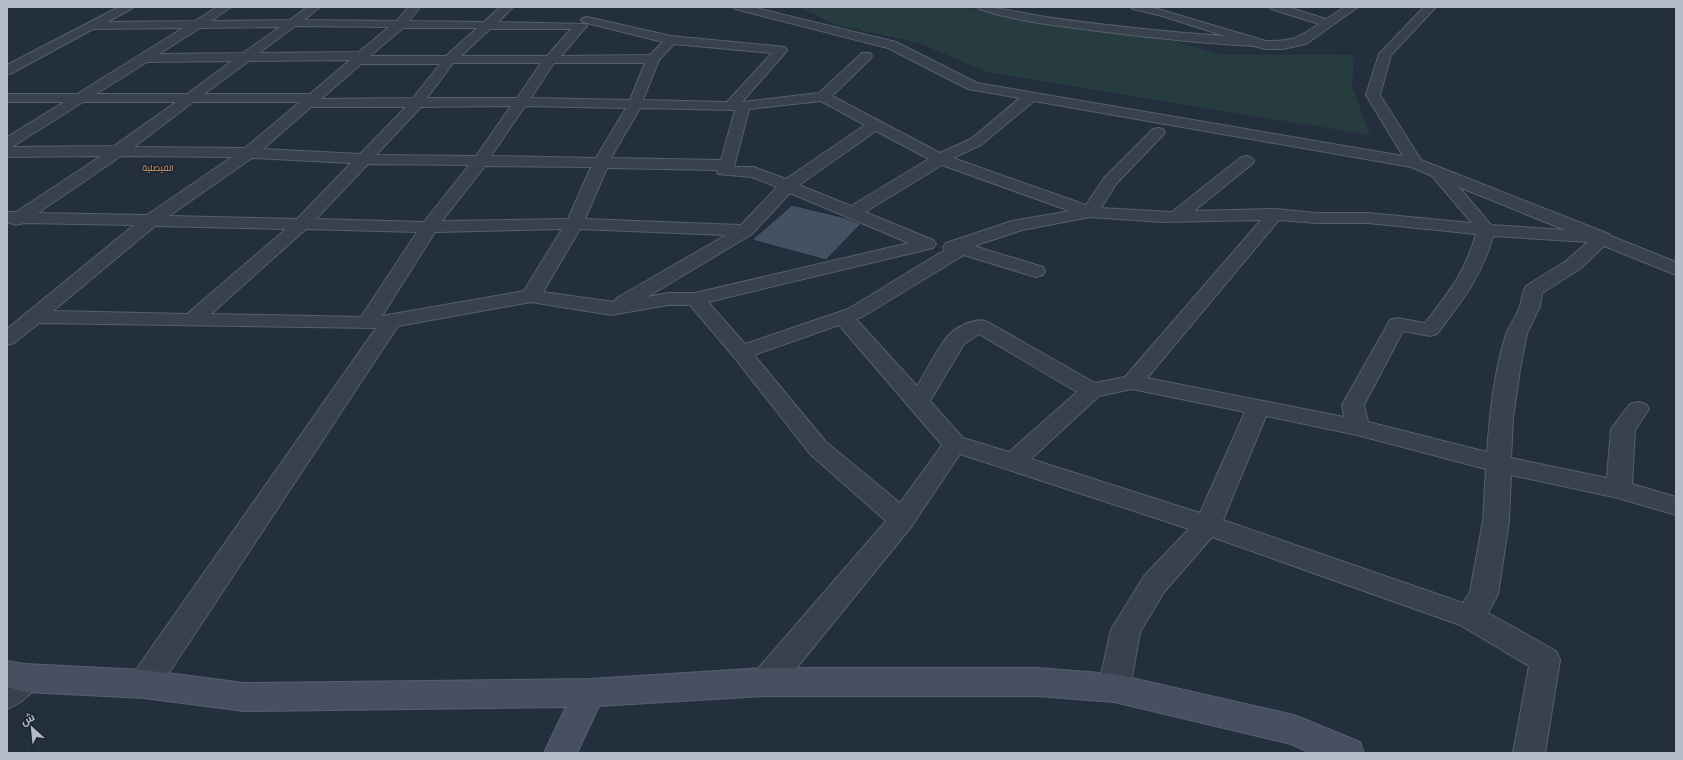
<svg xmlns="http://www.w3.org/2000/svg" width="1683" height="760" viewBox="0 0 1683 760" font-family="Barlow,Cairo,sans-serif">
  <rect width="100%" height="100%" fill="#242f3e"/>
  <!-- green -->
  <path fill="#263c3f" d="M 799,7 L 966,7 L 1014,20 L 1175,41 L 1217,54 L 1354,55 L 1352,87 L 1370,135 L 987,72 L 916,42 L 836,25 Z"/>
  <!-- building -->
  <path fill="#455162" stroke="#1f2835" d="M 792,205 L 846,218 L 861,224 L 826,260 L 752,240 Z"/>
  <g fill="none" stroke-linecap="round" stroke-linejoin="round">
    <!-- street casing -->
    <g stroke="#565f6c" stroke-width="2">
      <path id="street" d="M 119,7 L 133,7 L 131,9 L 107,22 L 195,21 L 217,7 L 231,7 L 211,21 L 290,20 L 307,7 L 320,7 L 304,20 L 397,21 L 408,7 L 420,7 L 409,21 L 484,22 L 500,7 L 513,7 L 498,22 L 585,24 L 587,26 L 585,28 L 561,56 L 650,55 L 663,42 L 583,22 L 581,20 L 583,18 L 587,17 L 671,36 L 785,47 L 787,50 L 785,53 L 742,102 L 819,93 L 862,53 L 870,53 L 872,56 L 870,59 L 832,96 L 940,153 L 971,139 L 1020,98 L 968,89 L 888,48 L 735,9 L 733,7 L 752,7 L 896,42 L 977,83 L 1403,156 L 1366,95 L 1379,54 L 1424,7 L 1436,7 L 1391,55 L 1380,95 L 1421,160 L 1609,234 L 1611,236 L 1676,262 L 1676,275 L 1604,246 L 1580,269 L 1542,293 L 1540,306 L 1527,333 L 1520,369 L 1513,418 L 1511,458 L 1607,478 L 1611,429 L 1630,404 L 1638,402 L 1646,404 L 1649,409 L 1635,430 L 1632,484 L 1676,497 L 1676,515 L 1618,498 L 1511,475 L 1509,521 L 1498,594 L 1488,613 L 1556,651 L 1560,660 L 1545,753 L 1513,753 L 1529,666 L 1460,625 L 1212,537 L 1164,592 L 1140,632 L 1130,688 L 1125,698 L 1114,702 L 1103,698 L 1098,688 L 1111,630 L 1144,576 L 1189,529 L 960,454 L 911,527 L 777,692 L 766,696 L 755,692 L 751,682 L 755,672 L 886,521 L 810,454 L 734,357 L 690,305 L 668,305 L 611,315 L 531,302 L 398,326 L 155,694 L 144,698 L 133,694 L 129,684 L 133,674 L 376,328 L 39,323 L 14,343 L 7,345 L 7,329 L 134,225 L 24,223 L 16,225 L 7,222 L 7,212 L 16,212 L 101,156 L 7,157 L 7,137 L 64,102 L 7,102 L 7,94 L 77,94 L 183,28 L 93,29 L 12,73 L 7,74 L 7,65 ZM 295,26 L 389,27 L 359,52 L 259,53 ZM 280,27 L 243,53 L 159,54 L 200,28 ZM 403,28 L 477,28 L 446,56 L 370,56 ZM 490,29 L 571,29 L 547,56 L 461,56 ZM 674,44 L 772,53 L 727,102 L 643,100 L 659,60 ZM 350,60 L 310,94 L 204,94 L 249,61 ZM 232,61 L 187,94 L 96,94 L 147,62 ZM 453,63 L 541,63 L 517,98 L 427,98 ZM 554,63 L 645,63 L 630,100 L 531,98 ZM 361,64 L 440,64 L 413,98 L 321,99 ZM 821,101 L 865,125 L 786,179 L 754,167 L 734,167 L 749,109 ZM 1034,101 L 1411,167 L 1432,176 L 1472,223 L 1368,213 L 1317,213 L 1275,209 L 1194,211 L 1252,164 L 1254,161 L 1252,158 L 1246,156 L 1240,158 L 1172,212 L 1101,208 L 1116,184 L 1163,135 L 1165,132 L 1163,129 L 1158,128 L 1153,129 L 1104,178 L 1086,205 L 953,158 L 981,145 ZM 83,102 L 176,102 L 114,146 L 12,147 ZM 193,102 L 300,102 L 245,148 L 134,147 ZM 511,106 L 476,156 L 376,155 L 421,107 ZM 525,106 L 626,108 L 596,158 L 491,156 ZM 311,107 L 406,107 L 360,154 L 263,149 ZM 640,108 L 735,110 L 721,160 L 611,158 ZM 876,131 L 929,159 L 851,206 L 799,185 ZM 121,156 L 232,157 L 147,215 L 38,213 ZM 252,158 L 351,163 L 297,219 L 169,216 ZM 368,164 L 469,165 L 424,222 L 316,219 ZM 942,165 L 1070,211 L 1012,221 L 946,243 L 943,247 L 945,250 L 848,309 L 745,344 L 708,302 L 933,248 L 936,244 L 933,240 L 865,212 ZM 485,166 L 591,167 L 568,219 L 442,221 ZM 607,168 L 717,170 L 718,174 L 752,177 L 777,187 L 741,225 L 585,219 ZM 1459,187 L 1565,230 L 1491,225 ZM 790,193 L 909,243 L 695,293 L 668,293 L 647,297 L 752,234 ZM 1090,217 L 1162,222 L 1261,220 L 1125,377 L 1095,383 L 986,321 C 974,318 956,327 948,336 C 937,349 926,372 917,386 L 856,319 L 862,317 L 964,255 L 1029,275 L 1036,277 L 1043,275 L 1045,271 L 1043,267 L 974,246 L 1022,230 ZM 1279,220 L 1317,223 L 1368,223 L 1476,234 C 1465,273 1449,292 1425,323 L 1397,318 L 1390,320 L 1342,405 L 1344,417 L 1147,378 ZM 155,226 L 286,229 L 187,314 L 53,311 ZM 306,229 L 417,232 L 361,317 L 211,314 ZM 562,229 L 524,291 L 382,316 L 435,232 ZM 580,229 L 726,235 L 617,298 L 614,302 L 543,292 ZM 1493,236 L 1588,242 L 1566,261 L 1526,286 C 1522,292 1522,299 1520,306 C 1517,316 1510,324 1506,334 C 1494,372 1490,413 1487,452 L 1368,422 L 1364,405 L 1403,331 L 1430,336 L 1437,334 C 1462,301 1482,276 1493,236 ZM 839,325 L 942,445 L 900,503 L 826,442 L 754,355 ZM 979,334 L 1077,392 L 1009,452 L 963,438 L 930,401 L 964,344 ZM 1132,389 L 1245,412 L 1200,513 L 1031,459 L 1099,396 ZM 1266,416 L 1357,435 L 1486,469 L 1483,521 L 1470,592 L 1463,603 L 1223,520 Z
        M 977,7 C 1003,7 1027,15 1052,18 C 1110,26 1167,32 1225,36 L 1162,16 L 1133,9 L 1131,7 L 1151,7 L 1266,41 C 1293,41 1297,39 1319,24 L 1271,9 L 1269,7 L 1287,7 L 1326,19 L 1345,7 L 1358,7 L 1306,44 L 1283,49 L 1265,49 L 1254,46 C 1200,43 1144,37 1090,30 C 1052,25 1015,21 979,9 Z
        M 25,664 L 36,668 L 40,678 C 34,693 22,703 7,709 L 7,675 L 14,668 Z"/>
    </g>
    <!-- secondary casing -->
    <g stroke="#565f6c" stroke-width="2">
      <path id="secondary" d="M 7,661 L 25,664 L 144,670 L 244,683 L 590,679 L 766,668 L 1037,668 L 1114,674 L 1294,715 L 1360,742 L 1364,753 L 1311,753 L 1291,744 L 1114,702 L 1037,696 L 766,696 L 599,706 L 577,753 L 544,753 L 566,707 L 244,711 L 144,698 L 25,692 L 7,687 Z"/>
    </g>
    <!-- street -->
    <use href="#street" fill="#38414e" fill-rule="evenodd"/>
    <!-- secondary -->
    <use href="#secondary" fill="#465061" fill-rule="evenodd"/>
  </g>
  <g text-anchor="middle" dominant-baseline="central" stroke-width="3.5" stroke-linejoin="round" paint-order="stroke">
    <!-- far-neighbourhood labels -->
    <g font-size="9" fill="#d59563" stroke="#1d2633">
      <text x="158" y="167">الفيصلية</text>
    </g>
  </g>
  <!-- border -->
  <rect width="1683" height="760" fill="none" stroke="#b4bcc9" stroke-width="16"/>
  <!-- north arrow -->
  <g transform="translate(32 728) rotate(333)" stroke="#1d2633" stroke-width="3" paint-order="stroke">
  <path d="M0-3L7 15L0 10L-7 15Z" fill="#b4bcc9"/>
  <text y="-6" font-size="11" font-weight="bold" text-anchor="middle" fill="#b4bcc9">ش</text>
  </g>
</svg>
